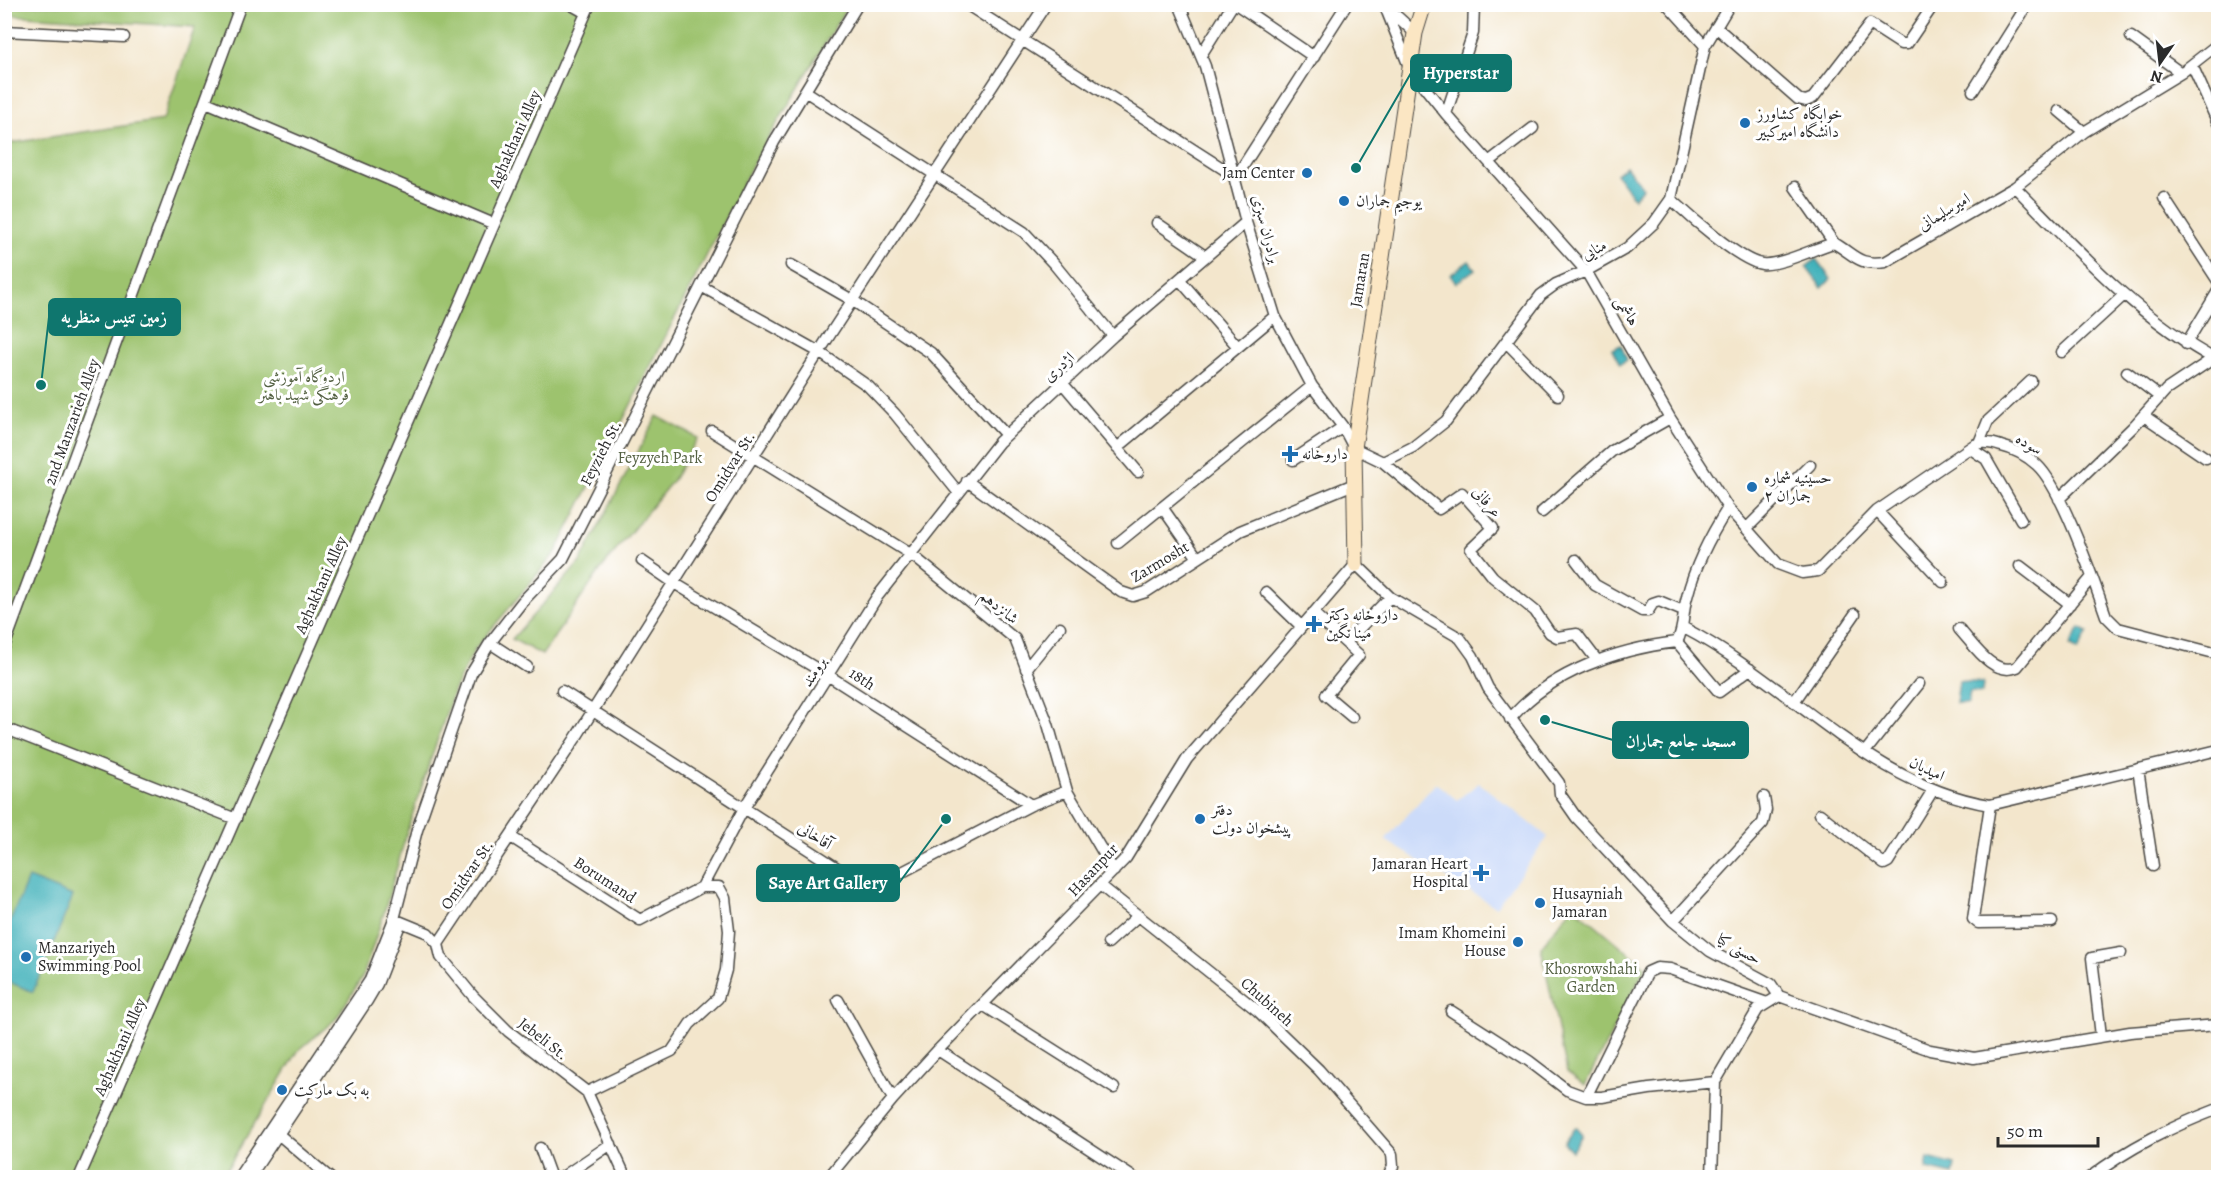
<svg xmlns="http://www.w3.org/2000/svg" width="2223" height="1182" viewBox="0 0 2223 1182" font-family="Alegreya,Amiri,serif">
  <rect width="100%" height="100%" fill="#fff"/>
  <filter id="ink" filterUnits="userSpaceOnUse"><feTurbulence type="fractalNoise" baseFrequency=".0167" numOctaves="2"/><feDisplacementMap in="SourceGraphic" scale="12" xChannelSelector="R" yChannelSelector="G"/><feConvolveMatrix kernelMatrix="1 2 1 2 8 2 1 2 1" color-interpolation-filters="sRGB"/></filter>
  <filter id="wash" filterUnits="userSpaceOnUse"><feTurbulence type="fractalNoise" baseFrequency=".008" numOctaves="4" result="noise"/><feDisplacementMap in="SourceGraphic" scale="24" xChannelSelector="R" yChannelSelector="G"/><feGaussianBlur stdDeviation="1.35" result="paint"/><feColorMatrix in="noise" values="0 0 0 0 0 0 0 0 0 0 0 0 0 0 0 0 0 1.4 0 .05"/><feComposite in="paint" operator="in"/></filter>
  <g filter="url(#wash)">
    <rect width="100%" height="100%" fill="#f3e6cc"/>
    <!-- built -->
    <path fill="#ccdbf9" d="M 1436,783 L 1457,800 L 1479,783 L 1548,837 L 1496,907 L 1385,840 Z"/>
    <!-- green -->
    <path fill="#9dc36e" stroke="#64774c" stroke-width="1.5" d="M 10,5 L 848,5 L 753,164 L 556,552 L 475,649 L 454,690 L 409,825 L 384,913 L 363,976 L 336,1019 L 298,1051 L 222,1177 L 5,1177 L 5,144 L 163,120 L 195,27 L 10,15 Z
      M 657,416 L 698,438 L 673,480 L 601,569 L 542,655 L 512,639 L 580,562 Z
      M 1573,906 L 1646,967 L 1585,1085 L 1567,1072 L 1541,947 Z"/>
    <!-- water -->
    <path fill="#41b1ba" stroke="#366e72" stroke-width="1.5" d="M 1626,166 L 1643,188 L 1634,198 L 1616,174 Z
      M 1816,259 L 1831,279 L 1822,288 L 1806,267 Z
      M 1469,261 L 1475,269 L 1456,283 L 1450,275 Z
      M 1621,345 L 1627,360 L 1620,364 L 1612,349 Z
      M 2080,628 L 2088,632 L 2078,651 L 2070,646 Z
      M 1959,681 L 1983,683 L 1982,693 L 1970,692 L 1968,704 L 1956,703 Z
      M 28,878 L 73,896 L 33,992 L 4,980 L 5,934 Z
      M 1575,1127 L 1582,1135 L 1572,1151 L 1564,1143 Z
      M 1928,1158 L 1955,1165 L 1953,1175 L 1926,1169 Z"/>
  </g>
  <g filter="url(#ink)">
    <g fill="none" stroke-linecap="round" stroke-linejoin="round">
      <!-- street casing -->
      <g stroke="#494743" stroke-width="13">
        <path id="street" d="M 570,4 L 586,13
          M 966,4 L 1236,177
          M 1179,4 L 1205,66 L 1246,222 L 1275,316 L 1312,386 L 1343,427 L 1354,448 L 1383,462 L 1439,509 L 1462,493 L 1493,528 L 1471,549 L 1493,577 L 1535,611 L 1550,633 L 1557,637 L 1577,634 L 1596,659
          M 1236,4 L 1314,57
          M 1384,4 L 1410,69 L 1446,114 L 1586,271 L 1670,418 L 1728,508 L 1778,564 L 1802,573 L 1818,571 L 1877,511 L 1974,445 C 1982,441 1992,443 2001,446 C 2014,449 2027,456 2037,465 C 2062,488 2094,581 2106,616 L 2118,628 L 2218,654
          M 1667,4 L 1705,46
          M 1387,7 L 1415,33
          M 1716,27 L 1798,99 L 1806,101 L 1813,98 L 1870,24 L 1901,44 L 1907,44 L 1934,4
          M 4,31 L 124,37
          M 2131,37 L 2181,73
          M 1201,55 L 1233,4
          M 2192,65 L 2218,123
          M 805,91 L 1024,232 L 1054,264 L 1113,336
          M 1973,91 L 2024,10 L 2015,4
          M 206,102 L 494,224
          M 2059,111 L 2084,132
          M 1446,114 L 1473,33 L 1474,4
          M 1490,161 L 1533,128
          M 1236,177 L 1347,4
          M 1795,187 L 1834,243
          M 2015,187 C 2078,251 2138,318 2218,361
          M 2164,198 L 2218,281
          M 1671,199 C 1688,215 1741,262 1762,264 C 1780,266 1815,248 1834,243 C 1855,255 1858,266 1885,262 L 2015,187 L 2084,132 L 2181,73 L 2218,44
          M 1157,223 L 1205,256
          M 791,265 L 852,300 L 931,353 L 1006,435
          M 1180,280 L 1238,347
          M 701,286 L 819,352 L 868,386 L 895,414 L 958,492
          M 1507,343 L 1558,395
          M 2186,344 L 2218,291
          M 2062,352 L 2123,296
          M 2127,372 L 2160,397
          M 1064,385 L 1138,472
          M 2144,416 L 2206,458
          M 712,431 L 912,555 L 1015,639 L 1048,724 L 1067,791 L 1114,871
          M 1979,443 L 1988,421 L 2031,381
          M 1117,448 L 1275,316
          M 1971,449 L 1986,459 L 2021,520
          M 1293,460 L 1343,427
          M 1383,462 L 1413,447 L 1446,421 L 1541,295 L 1556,284 L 1586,271 L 1627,248 L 1654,223 L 1671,199 L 1705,46 L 1730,4
          M 967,481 L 1121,592 L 1133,596 L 1146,592 L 1240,531 L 1354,484
          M 2059,499 L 2133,427 L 2166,390 L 2214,358
          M 1162,507 L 1197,557
          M 1877,511 L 1943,582
          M 1542,512 L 1612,451 L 1670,418
          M 1747,528 L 1810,465
          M 1118,543 L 1312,386
          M 1576,560 L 1595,585 L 1642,611 L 1648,611 L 1653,603 L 1659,601 L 1683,611
          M 642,561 L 674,583 L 829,676 L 1031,805
          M 2020,566 L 2070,604
          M 1266,592 L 1301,626
          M 1313,613 L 1359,655 L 1326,695 L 1352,717
          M 1684,628 C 1788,682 1871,786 1990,805 L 2218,750
          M 1959,629 C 1974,645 1993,677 2017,667 L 2092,577
          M 1346,642 L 1390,597
          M 1677,642 C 1685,627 1682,613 1687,597 C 1695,565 1710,536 1728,508
          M 1677,642 L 1719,692 L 1750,669
          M 490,643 L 527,667
          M 4,647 L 241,4
          M 1026,669 L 1060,627
          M 562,691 L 859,882 L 873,883 L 887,880 L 1031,805 L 1067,791
          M 1794,702 L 1855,614
          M 1510,719 C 1550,672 1617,649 1677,642
          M 4,728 L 236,819
          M 1865,752 L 1919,684
          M 2138,769 L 2153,866
          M 1990,805 L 1973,919 L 1978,923 L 2052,922
          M 1820,814 L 1884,864 L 1888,862 L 1933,790
          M 511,837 L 640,920 L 702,887 L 744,808 L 877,597 L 999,442 L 1113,336 L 1246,222
          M 1101,886 L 1258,1011 L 1319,1070 L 1392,1154 L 1393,1166 L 1387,1178
          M 394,919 L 428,933 L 438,944 L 441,957 L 473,996 L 508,1031 L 587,1092 L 626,1178
          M 1673,921 L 1763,823 L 1766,810 L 1764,797
          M 1108,943 L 1139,915
          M 438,944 L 575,739 L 831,333 L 1046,4
          M 838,1000 L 893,1099
          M 983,1005 L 1114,1088
          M 1451,1011 L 1529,1061 L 1567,1090 L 1586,1097 L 1602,1097 L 1649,1089 L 1715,1082 L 1758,1009 L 1779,996
          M 2101,1036 L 2092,958 L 2121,953
          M 938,1050 L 1134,1178
          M 587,1092 L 672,1051 L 690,1024 L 718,998 L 726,970 L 729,931 L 725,898 L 719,887 L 702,887
          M 1586,1097 L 1648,972 L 1657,968 L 1670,969 L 1767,1003
          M 277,1133 L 330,1178
          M 540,1148 L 551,1178
          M 79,1178 L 590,4
          M 238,1178 L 370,980 L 394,919 L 417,830 L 471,674 L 490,643 L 522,602 L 563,559 L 774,142 L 858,4
          M 249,1178 L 367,1001 L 377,984 L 401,922
          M 561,1178 L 611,1144
          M 828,1178 L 893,1099 L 938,1050 L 1126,858 L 1187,759 L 1356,564 L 1390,597 L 1460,638 L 1473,656 L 1488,688 L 1559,783 L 1560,794 L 1576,817 L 1673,921 L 1710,951 L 1771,984 L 1779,996 L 1930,1050 L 1974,1058 L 2130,1032 L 2218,1025
          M 1712,1178 L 1715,1082
          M 2089,1178 C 2130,1147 2171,1127 2218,1109"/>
      </g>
      <!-- secondary casing -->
      <g stroke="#494743" stroke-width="17">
        <path id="secondary" d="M 1356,564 L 1354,448 L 1415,33 L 1424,4"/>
      </g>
      <!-- street -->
      <use href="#street" stroke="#fff" stroke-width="10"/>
      <!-- secondary -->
      <use href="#secondary" stroke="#fbe6c3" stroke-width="15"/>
    </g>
  </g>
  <!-- markers -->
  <g fill="#1f6fb2" stroke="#fff" stroke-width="2">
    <circle cx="1745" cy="123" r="6"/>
    <circle cx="1307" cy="173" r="6"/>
    <circle cx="1344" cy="201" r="6"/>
    <path d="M1287 445h6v6h6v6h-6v6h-6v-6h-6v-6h6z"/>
    <circle cx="1752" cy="487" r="6"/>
    <path d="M1311 615h6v6h6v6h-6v6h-6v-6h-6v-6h6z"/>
    <circle cx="1200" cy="819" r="6"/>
    <path d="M1478 864h6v6h6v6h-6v6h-6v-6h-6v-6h6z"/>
    <circle cx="1540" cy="903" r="6"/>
    <circle cx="1518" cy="942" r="6"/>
    <circle cx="26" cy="957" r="6"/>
    <circle cx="282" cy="1090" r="6"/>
  </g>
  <g text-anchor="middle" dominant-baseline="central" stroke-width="6" stroke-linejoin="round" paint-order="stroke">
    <!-- poi labels -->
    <g font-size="16" fill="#2b2b2b" stroke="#fff" text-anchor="start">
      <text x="1757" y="114">خوابگاه کشاورز<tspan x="1757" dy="18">دانشگاه امیرکبیر</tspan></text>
      <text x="1295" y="173" text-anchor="end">Jam Center</text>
      <text x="1356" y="201">یوجیم جماران</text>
      <text x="1302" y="454">داروخانه</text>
      <text x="1764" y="478">حسینیه شماره<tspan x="1764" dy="18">۲ جماران</tspan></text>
      <text x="1326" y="615">داروخانه دکتر<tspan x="1326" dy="18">مینا نگین</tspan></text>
      <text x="1212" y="810">دفتر<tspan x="1212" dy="18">پیشخوان دولت</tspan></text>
      <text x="1468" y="864" text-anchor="end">Jamaran Heart<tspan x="1468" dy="18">Hospital</tspan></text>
      <text x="1552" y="894">Husayniah<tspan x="1552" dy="18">Jamaran</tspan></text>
      <text x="1506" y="933" text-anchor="end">Imam Khomeini<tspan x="1506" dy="18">House</tspan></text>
      <text x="38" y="948">Manzariyeh<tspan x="38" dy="18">Swimming Pool</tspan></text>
      <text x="294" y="1090">به بک مارکت</text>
    </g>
    <!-- street labels -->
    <g font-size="16" fill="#2b2b2b" stroke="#fff">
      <text transform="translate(515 139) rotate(-66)">Aghakhani Alley</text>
      <text transform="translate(1944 212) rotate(-31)">امیرسلیمانی</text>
      <text transform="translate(1266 229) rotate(75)">برادران سبزی</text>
      <text transform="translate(1594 250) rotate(-29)">منایی</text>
      <text transform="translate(1360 280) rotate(-81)">Jamaran</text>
      <text transform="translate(1627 311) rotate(59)">هاشمی</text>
      <text transform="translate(1059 367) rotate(-42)">اژدری</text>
      <text transform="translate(72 422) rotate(-70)">2nd Manzarieh Alley</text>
      <text transform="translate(2029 444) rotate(31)">سوده</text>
      <text transform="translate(601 453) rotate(-63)">Feyzieh St.</text>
      <text transform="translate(730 467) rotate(-58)">Omidvar St.</text>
      <text transform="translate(1487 502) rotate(50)">عرفانی</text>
      <text transform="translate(1160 562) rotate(-31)">Zarmosht</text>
      <text transform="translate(321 585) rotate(-66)">Aghakhani Alley</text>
      <text transform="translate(999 607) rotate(39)">شانزدهم</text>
      <text transform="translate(814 672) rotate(-58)">برومند</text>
      <text transform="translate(862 679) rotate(33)">18th</text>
      <text transform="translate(1927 769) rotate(26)">امیدیان</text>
      <text transform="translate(815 836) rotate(33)">آقاخانی</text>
      <text transform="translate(1093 870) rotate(-47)">Hasanpur</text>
      <text transform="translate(467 875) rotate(-56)">Omidvar St.</text>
      <text transform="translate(605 880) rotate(33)">Borumand</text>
      <text transform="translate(1739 949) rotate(29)">حسنی کیا</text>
      <text transform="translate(1267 1002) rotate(42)">Chubineh</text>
      <text transform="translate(543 1039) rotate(38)">Jebeli St.</text>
      <text transform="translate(120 1047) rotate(-66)">Aghakhani Alley</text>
    </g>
    <!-- park labels -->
    <g font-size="16" fill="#536042" stroke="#fff">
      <text x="304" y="377">اردوگاه آموزشی<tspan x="304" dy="18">فرهنگی شهید باهنر</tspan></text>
      <text x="660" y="458">Feyzyeh Park</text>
      <text x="1591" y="969">Khosrowshahi<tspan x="1591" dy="18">Garden</tspan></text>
    </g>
  </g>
  <!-- callouts -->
  <path fill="none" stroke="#0f766e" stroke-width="2" d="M1356 168L1411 73M41 385L49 317M1545 720L1613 740M946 819L899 883"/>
  <g fill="#0f766e" stroke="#fff" stroke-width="2">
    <circle cx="1356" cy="168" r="6"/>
    <circle cx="41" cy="385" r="6"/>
    <circle cx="1545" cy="720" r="6"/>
    <circle cx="946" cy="819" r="6"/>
  </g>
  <g fill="#0f766e" stroke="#0f766e" stroke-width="2">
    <rect x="1411" y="55" width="100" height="36" rx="6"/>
    <rect x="49" y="299" width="131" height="36" rx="6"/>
    <rect x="1613" y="722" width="135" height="36" rx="6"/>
    <rect x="757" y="865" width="142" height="36" rx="6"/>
  </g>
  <g font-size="18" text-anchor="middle" font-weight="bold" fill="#fff">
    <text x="1461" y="79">Hyperstar</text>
    <text x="114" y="323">زمین تنیس منظریه</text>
    <text x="1681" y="747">مسجد جامع جماران</text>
    <text x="828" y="889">Saye Art Gallery</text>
  </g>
  <!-- margin -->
  <rect width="2223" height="1182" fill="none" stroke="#fff" stroke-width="24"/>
  <!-- north arrow -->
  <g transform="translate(2160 63) rotate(194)" stroke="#ffffff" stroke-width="4.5" paint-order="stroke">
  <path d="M0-4.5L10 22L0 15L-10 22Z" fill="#2b2b2b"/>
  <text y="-9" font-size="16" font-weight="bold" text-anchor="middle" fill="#2b2b2b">N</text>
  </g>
  <!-- scale -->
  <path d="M1998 1137v9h100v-9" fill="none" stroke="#2b2b2b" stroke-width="3"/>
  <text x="2007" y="1137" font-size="18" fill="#2b2b2b" stroke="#ffffff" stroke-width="4.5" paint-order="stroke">50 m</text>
</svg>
